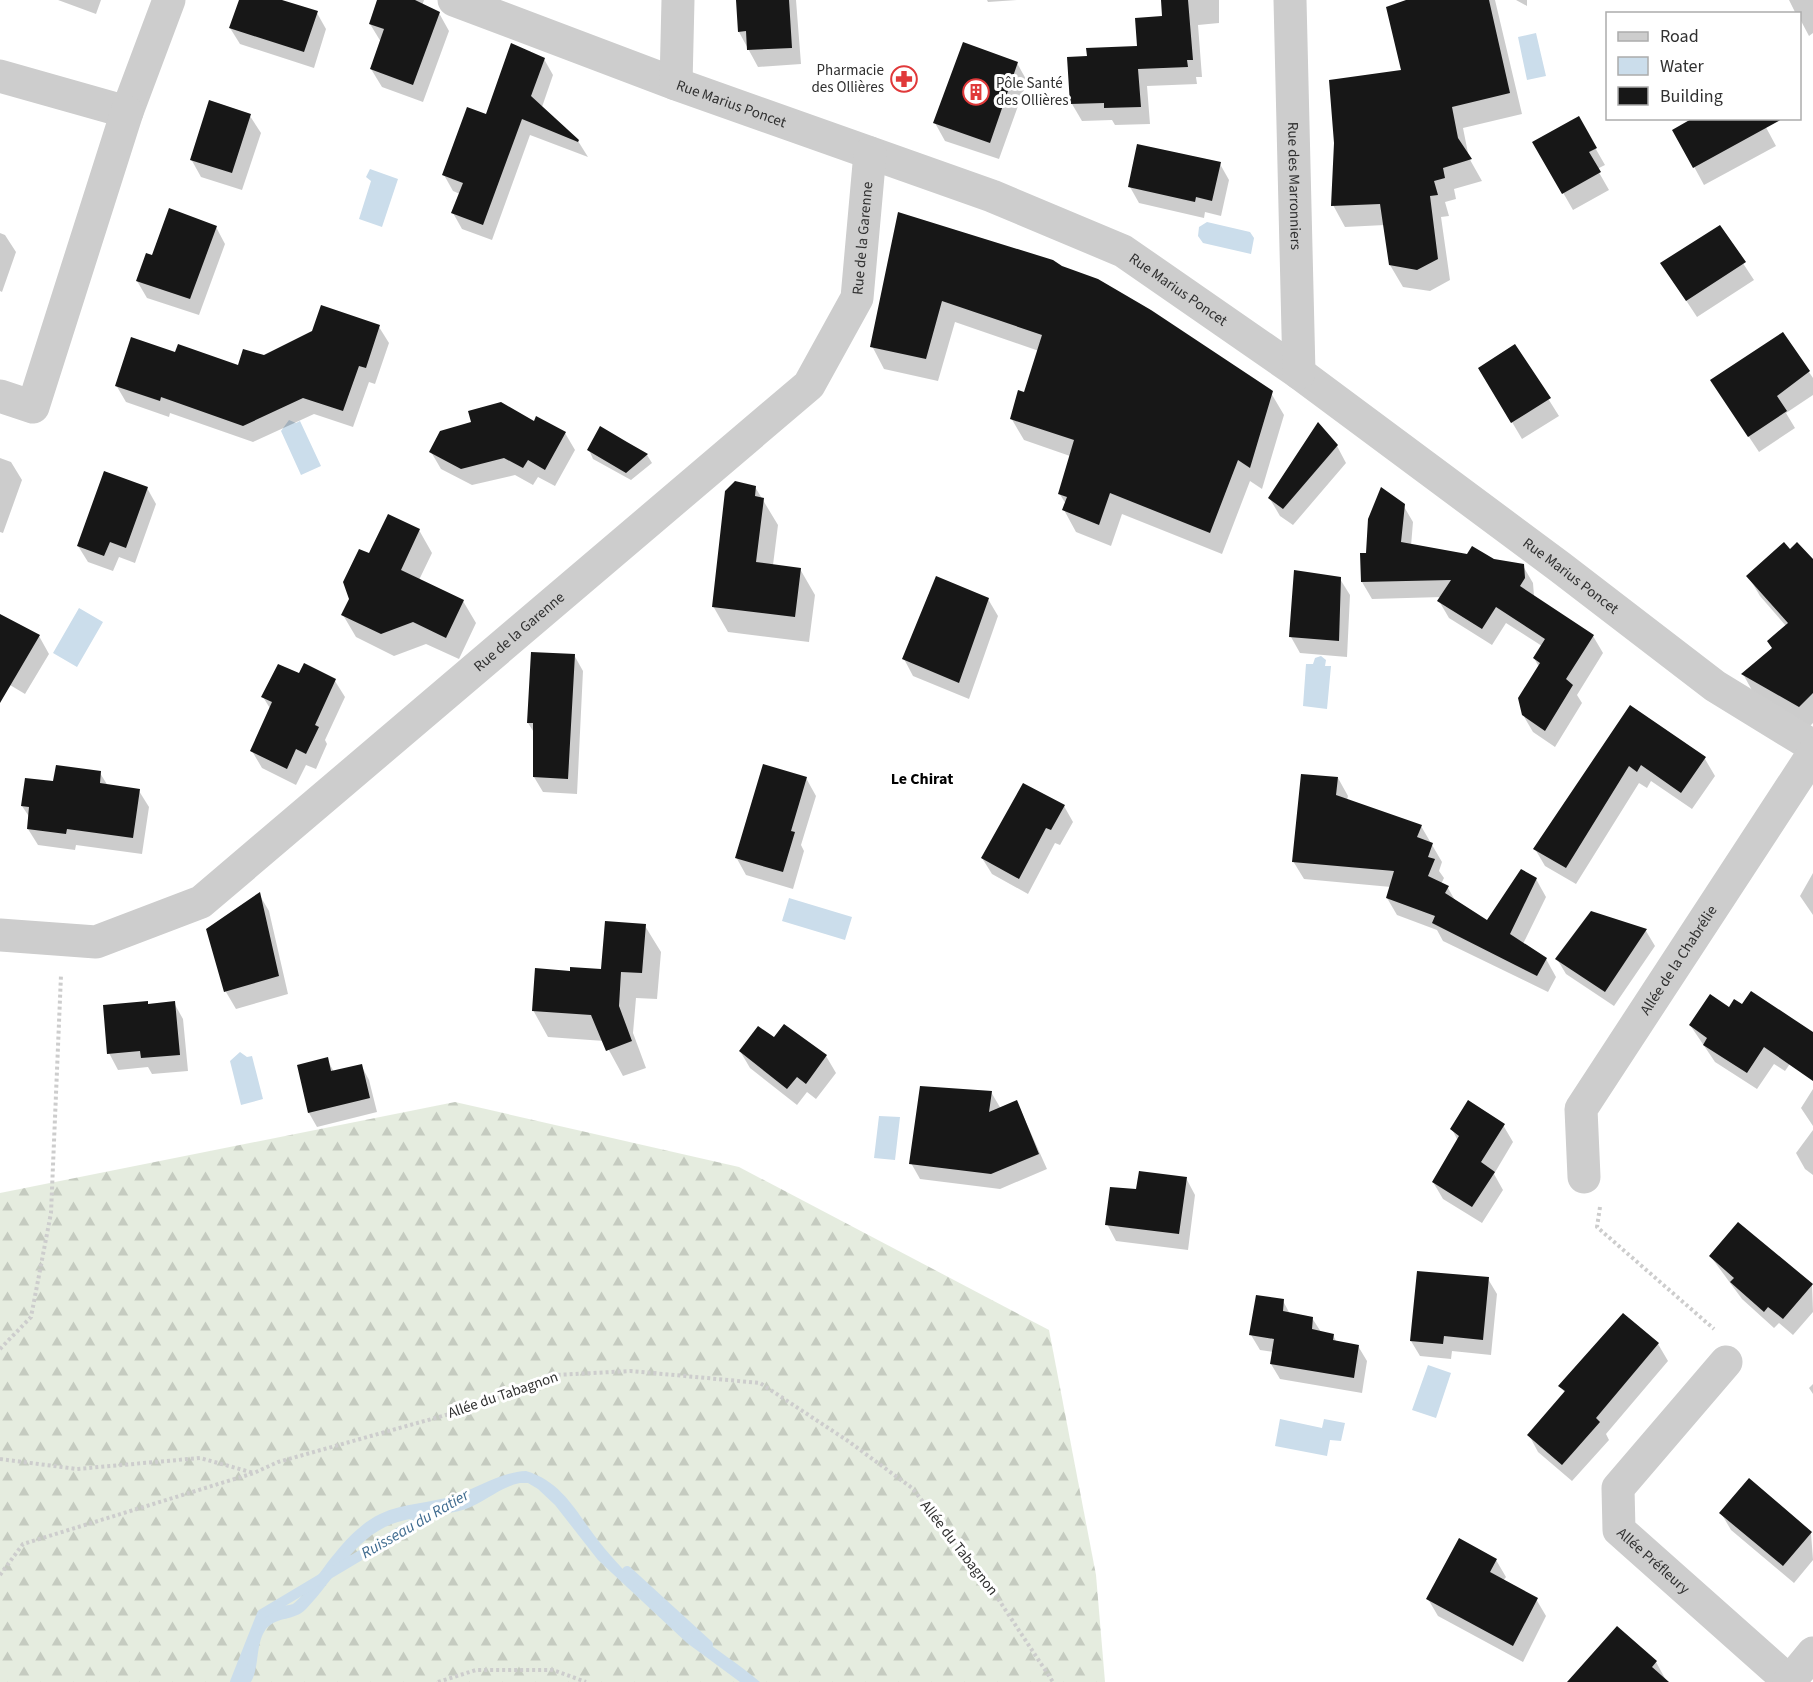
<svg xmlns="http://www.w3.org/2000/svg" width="1813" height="1682" viewBox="0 0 1813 1682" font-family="'Source Sans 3',sans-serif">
  <defs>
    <pattern id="forest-firs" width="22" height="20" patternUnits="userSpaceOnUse" patternTransform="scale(1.5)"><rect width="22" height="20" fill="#e5ecdf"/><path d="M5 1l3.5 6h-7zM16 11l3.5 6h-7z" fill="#c5cbc0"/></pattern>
  </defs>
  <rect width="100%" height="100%" fill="#fff"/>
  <!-- forest -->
  <path fill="url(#forest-firs)" d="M 455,1102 L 739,1167 L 1049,1330 L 1096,1575 L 1105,1682 L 0,1682 L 0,1193 Z"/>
  <!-- water -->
  <path fill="#cbddeb" d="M 1536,33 L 1546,76 L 1527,80 L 1518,37 Z
    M 370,169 L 398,179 L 382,227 L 359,219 L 371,181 L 366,177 Z
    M 1207,222 L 1250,232 L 1254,238 L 1251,254 L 1203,243 L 1198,236 L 1199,227 Z
    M 289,420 L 296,423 L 300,421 L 321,466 L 301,475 L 281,431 Z
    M 79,608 L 103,622 L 77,667 L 53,653 Z
    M 1321,656 L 1326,660 L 1325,666 L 1331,666 L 1327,709 L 1303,706 L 1306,664 L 1313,664 L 1315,658 Z
    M 789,898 L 852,917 L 845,940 L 782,921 Z
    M 240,1052 L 247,1057 L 252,1056 L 263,1099 L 241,1105 L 230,1061 Z
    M 879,1116 L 900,1117 L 895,1160 L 874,1158 Z
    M 1428,1365 L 1451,1373 L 1436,1418 L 1412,1410 Z
    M 1280,1419 L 1322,1428 L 1324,1419 L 1345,1423 L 1341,1441 L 1330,1440 L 1327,1456 L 1275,1446 Z
    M 526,1471 C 560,1481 574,1508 594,1535 C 621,1571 658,1605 693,1632 C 715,1649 739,1664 760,1682 L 740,1682 L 687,1643 L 598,1560 L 555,1505 L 538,1489 L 528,1483 L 520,1483 C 500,1487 485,1502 466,1509 C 445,1516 420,1515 398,1522 C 355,1535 336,1578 306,1609 C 295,1621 277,1616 266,1629 C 255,1644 260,1666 251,1682 L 236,1682 C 250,1658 242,1629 266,1611 C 275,1604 283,1607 293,1604 C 296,1602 300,1597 303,1595 C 325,1568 347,1530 380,1514 C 403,1503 432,1503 456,1495 C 479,1487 502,1472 526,1471 Z"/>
  <!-- shadow -->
  <path fill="#0003" d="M 58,0 L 101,0 L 96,14 Z
    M 240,0 L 277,0 L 317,13 L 326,29 L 314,68 L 240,44 L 230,28 Z
    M 379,0 L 424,0 L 422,6 L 439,13 L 449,31 L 423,102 L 382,87 L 371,69 L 381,42 L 370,24 Z
    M 737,0 L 796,0 L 801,64 L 758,67 L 739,32 Z
    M 987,0 L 1017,0 L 988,2 Z
    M 1162,0 L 1219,0 L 1219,23 L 1198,25 L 1202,77 L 1196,77 L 1197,84 L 1147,86 L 1150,124 L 1115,125 L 1112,120 L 1082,121 L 1072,104 L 1068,58 L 1088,58 L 1138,47 L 1163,18 Z
    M 1410,0 L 1495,0 L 1522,114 L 1463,128 L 1469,158 L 1482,181 L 1454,189 L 1456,199 L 1445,202 L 1449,216 L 1441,217 L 1450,280 L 1430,291 L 1403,287 L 1390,265 L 1385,225 L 1345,227 L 1333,205 L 1403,72 Z
    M 1516,0 L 1527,0 L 1527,6 Z
    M 1789,0 L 1813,0 L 1813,33 L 1809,36 L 1800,19 L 1800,14 L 1796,14 Z
    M 544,59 L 553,75 L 542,107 L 578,141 L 588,157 L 530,135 L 492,240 L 462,229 L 453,213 L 460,194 L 453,191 L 444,175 L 487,116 Z
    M 1017,63 L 1027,81 L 999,159 L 945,141 L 935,123 Z
    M 250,116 L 261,133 L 242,190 L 201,177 L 191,159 Z
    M 1578,118 L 1605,165 L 1597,169 L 1609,190 L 1573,210 L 1534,142 Z
    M 1761,118 L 1776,146 L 1704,185 L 1674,130 Z
    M 1220,164 L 1229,180 L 1221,216 L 1205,212 L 1204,218 L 1139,203 L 1130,187 Z
    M 899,214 L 1271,393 L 1284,415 L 1262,489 L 1250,481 L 1222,554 L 1122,514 L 1111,546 L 1076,532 L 1064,510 L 1066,504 L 1059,493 L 1070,456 L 1024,440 L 1011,418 L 1025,394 L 1039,351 L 955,322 L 938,381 L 884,369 L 872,346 Z
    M 216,227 L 225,244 L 199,315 L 147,298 L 137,281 L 153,257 Z
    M 1719,227 L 1754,280 L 1697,317 L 1662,264 Z
    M 0,233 L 5,235 L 16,252 L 2,292 L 0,291 Z
    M 379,327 L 389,343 L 375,384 L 369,382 L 353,427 L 314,414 L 253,442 L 170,413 L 169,417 L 126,402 L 116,385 L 176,354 L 239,367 L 264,357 Z
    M 1783,334 L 1813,378 L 1813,395 L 1786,413 L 1795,428 L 1759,452 L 1712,381 Z
    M 1515,346 L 1559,416 L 1522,439 L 1490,385 Z
    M 535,423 L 565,433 L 575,450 L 555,486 L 538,477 L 533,485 L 515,475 L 472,485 L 441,469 L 431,452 L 472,424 Z
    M 601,429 L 647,455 L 652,463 L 631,480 L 593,459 L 589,450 Z
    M 1337,446 L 1346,463 L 1293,525 L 1280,516 L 1270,499 Z
    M 0,458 L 11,462 L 22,480 L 3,533 L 0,532 Z
    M 755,487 L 778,525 L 773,565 L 800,569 L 815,595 L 809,642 L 728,632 L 713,606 Z
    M 147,488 L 156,504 L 135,563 L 119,557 L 113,571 L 88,562 L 78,546 Z
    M 1403,505 L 1413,522 L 1411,546 L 1523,566 L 1533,583 L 1534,596 L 1593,636 L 1603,653 L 1577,695 L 1582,703 L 1555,747 L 1533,732 L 1523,715 L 1539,667 L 1534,658 L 1542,646 L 1506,623 L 1492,645 L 1449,618 L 1439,601 L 1442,597 L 1372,599 L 1362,582 L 1368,555 Z
    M 419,530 L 432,553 L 419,580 L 463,601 L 476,623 L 459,659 L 426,644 L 394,656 L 356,637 L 343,615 L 370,555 Z
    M 1789,551 L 1813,561 L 1813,723 L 1810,726 L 1754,694 L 1743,674 L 1773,649 L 1786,626 L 1760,596 L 1748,576 Z
    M 1340,579 L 1350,595 L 1347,657 L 1300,653 L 1291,637 Z
    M 988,599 L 998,616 L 969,699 L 913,676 L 904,659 Z
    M 0,616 L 39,636 L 49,654 L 25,694 L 0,679 Z
    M 574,655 L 583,671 L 577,794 L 543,792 L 534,777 L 535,734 L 528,723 Z
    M 305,665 L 335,681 L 345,697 L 325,740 L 327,744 L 316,769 L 306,765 L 296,785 L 262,768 L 252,751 L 271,710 L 263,697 L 299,675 Z
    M 1630,707 L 1705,759 L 1715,776 L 1692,809 L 1651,781 L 1647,788 L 1639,783 L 1576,884 L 1545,866 L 1535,849 Z
    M 100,773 L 108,786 L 139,791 L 149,807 L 142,854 L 76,845 L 75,850 L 38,845 L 28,829 L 30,818 L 22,806 L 54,783 Z
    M 806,778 L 816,796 L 801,845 L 804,851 L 793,889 L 746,875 L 736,857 Z
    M 1338,778 L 1348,796 L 1347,800 L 1421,826 L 1442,862 L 1439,871 L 1444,878 L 1441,884 L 1448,888 L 1456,902 L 1488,922 L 1536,879 L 1546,897 L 1523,944 L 1546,959 L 1556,977 L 1548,992 L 1443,941 L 1437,930 L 1397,915 L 1387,898 L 1391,887 L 1304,879 L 1293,861 Z
    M 1064,806 L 1073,822 L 1060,845 L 1055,843 L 1028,894 L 992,874 L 982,858 Z
    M 1813,873 L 1813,915 L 1800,896 Z
    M 259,894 L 269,911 L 288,994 L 236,1009 L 226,992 L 207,929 Z
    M 1592,913 L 1646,931 L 1655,946 L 1614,1006 L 1566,974 L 1557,959 Z
    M 645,926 L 661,952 L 657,999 L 636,998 L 633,1033 L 646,1068 L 623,1076 L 604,1041 L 548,1037 L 533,1010 L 603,971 Z
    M 174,1003 L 183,1019 L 188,1071 L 152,1074 L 148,1067 L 118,1070 L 109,1053 Z
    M 1729,1009 L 1806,1040 L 1785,1071 L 1774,1064 L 1757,1089 L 1715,1062 L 1690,1025 Z
    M 784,1026 L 826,1056 L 836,1073 L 816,1099 L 807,1092 L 797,1105 L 750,1068 L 740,1051 L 774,1039 Z
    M 327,1059 L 334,1072 L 361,1065 L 369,1080 L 377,1112 L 317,1127 L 309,1113 Z
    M 1813,1089 L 1813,1126 L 1801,1108 Z
    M 991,1092 L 1001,1109 L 1017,1102 L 1047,1169 L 1000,1189 L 920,1179 L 911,1163 Z
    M 1503,1125 L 1513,1142 L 1494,1174 L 1503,1190 L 1482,1223 L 1443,1199 L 1433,1182 L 1458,1141 L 1452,1129 Z
    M 1813,1130 L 1813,1175 L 1805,1169 L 1796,1153 Z
    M 1186,1178 L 1195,1195 L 1188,1250 L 1116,1241 L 1107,1224 L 1137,1191 Z
    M 1711,1257 L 1812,1285 L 1813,1312 L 1793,1335 L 1779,1323 L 1774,1328 L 1742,1299 Z
    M 1488,1279 L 1497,1294 L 1491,1355 L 1452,1351 L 1451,1359 L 1420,1356 L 1411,1341 Z
    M 1283,1301 L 1290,1314 L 1312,1318 L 1321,1332 L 1333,1335 L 1337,1343 L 1358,1346 L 1367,1361 L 1362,1393 L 1280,1379 L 1271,1364 L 1273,1352 L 1260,1350 L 1251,1335 Z
    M 1658,1344 L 1668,1361 L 1606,1434 L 1609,1440 L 1572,1481 L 1538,1452 L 1529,1435 L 1565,1393 L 1560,1386 Z
    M 1813,1384 L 1813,1394 L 1809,1388 Z
    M 1721,1513 L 1811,1533 L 1813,1560 L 1794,1583 L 1731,1530 Z
    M 1496,1560 L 1506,1577 L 1503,1581 L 1536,1599 L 1546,1616 L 1523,1662 L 1438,1616 L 1428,1599 Z
    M 1656,1662 L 1667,1682 L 1579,1682 Z"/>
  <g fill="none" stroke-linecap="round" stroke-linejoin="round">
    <!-- stream -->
    <path stroke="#cbddeb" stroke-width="10" d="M 627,1571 L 708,1645
      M 235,1682 L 262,1614 L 438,1509"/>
  </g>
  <!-- building -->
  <path fill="#171717" d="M 239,0 L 282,0 L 318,11 L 304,52 L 229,28 Z
    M 377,0 L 415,0 L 440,12 L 413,85 L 370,69 L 384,29 L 369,24 Z
    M 736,0 L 789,0 L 792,48 L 747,50 L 746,31 L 738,32 Z
    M 1161,0 L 1188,0 L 1193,60 L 1187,60 L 1188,67 L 1138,69 L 1141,107 L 1104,108 L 1104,103 L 1070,104 L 1067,57 L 1087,56 L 1086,48 L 1137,46 L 1135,18 L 1162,16 Z
    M 1406,0 L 1489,0 L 1510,93 L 1452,107 L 1458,138 L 1472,159 L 1443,168 L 1445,178 L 1434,181 L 1438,195 L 1430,196 L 1438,259 L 1417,270 L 1389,265 L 1380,204 L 1331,206 L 1334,143 L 1329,80 L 1401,70 L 1386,7 Z
    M 963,42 L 1018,62 L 990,143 L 933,123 Z
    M 511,43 L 545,58 L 531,96 L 579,140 L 578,142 L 522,119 L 483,225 L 451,213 L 463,183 L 442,175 L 467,107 L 486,114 Z
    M 209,100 L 251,114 L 232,173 L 190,160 Z
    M 1579,116 L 1597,148 L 1589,152 L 1601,172 L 1562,194 L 1532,142 Z
    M 1693,118 L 1784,118 L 1693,168 L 1672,130 Z
    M 1137,144 L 1221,162 L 1212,201 L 1196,197 L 1195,202 L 1128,187 Z
    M 169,208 L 217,226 L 190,299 L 136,281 L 146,253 L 152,255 Z
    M 898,212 L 1053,260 L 1062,266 L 1098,279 L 1151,310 L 1273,391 L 1250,468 L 1238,460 L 1210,533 L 1110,493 L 1099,525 L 1062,510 L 1067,497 L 1058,494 L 1074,440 L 1010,419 L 1018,390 L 1024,392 L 1042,335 L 942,301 L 926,359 L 870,347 Z
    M 1720,225 L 1746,262 L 1686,301 L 1660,263 Z
    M 321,305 L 380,325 L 366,368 L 359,366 L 343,411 L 303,398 L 243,426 L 161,397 L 160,401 L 115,386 L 131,337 L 175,352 L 178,344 L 238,365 L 243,349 L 264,355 L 312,331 Z
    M 1783,332 L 1810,371 L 1777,396 L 1787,411 L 1748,437 L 1710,380 Z
    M 1515,344 L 1551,398 L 1511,423 L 1478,368 Z
    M 501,402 L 534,421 L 536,416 L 566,432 L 545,470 L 528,460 L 523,468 L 504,458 L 461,469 L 429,452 L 440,431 L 471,422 L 468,411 Z
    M 1318,422 L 1338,445 L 1283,509 L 1268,498 Z
    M 600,426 L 627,442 L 648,454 L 626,473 L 587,450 Z
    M 104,471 L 148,487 L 126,548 L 110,542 L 104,556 L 77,546 Z
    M 735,481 L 756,486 L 755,496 L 764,498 L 756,562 L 801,568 L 795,617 L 712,607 L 725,491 Z
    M 1381,487 L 1405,504 L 1401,542 L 1467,554 L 1472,546 L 1494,559 L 1524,564 L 1525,578 L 1520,586 L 1594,635 L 1566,679 L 1573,685 L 1545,731 L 1522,715 L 1518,698 L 1540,663 L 1533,658 L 1545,639 L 1496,607 L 1482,629 L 1437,601 L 1451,580 L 1361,582 L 1360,553 L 1366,553 L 1368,519 Z
    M 388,514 L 420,529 L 401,570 L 464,600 L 446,638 L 413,622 L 381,634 L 341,615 L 349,599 L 343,582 L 359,549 L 369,553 Z
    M 1784,542 L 1790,549 L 1797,542 L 1813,559 L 1813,693 L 1799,707 L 1741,674 L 1772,648 L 1767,641 L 1788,623 L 1746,576 Z
    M 1294,570 L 1341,577 L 1339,641 L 1289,637 Z
    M 936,576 L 989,598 L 959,683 L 902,659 Z
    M 0,614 L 40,635 L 0,703 Z
    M 531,652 L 575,654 L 568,779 L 533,777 L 533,723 L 527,723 Z
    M 304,663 L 336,679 L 315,725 L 319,727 L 306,754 L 296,749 L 287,769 L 250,751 L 272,702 L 261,697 L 278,664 L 299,673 Z
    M 1630,705 L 1706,757 L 1681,793 L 1641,765 L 1637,772 L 1629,766 L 1566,868 L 1533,849 Z
    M 763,764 L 807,777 L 791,831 L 795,832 L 783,872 L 735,858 Z
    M 56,765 L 101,771 L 100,783 L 140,789 L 133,838 L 67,829 L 66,834 L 27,829 L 29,807 L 21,806 L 25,778 L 53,781 Z
    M 1301,774 L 1338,777 L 1336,795 L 1422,825 L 1417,837 L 1433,843 L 1428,857 L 1435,859 L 1428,876 L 1449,886 L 1445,893 L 1487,920 L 1521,869 L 1537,878 L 1510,934 L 1547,958 L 1537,976 L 1432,923 L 1435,916 L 1386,898 L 1394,871 L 1292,862 Z
    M 1023,783 L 1065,805 L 1051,830 L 1046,828 L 1019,879 L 981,858 Z
    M 260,892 L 279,976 L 224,992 L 206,929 Z
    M 1591,911 L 1647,929 L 1605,992 L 1555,959 Z
    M 605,921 L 646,924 L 642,973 L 621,972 L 619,1006 L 632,1041 L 606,1051 L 591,1015 L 532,1011 L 535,968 L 570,971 L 570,967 L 601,969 Z
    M 1751,991 L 1813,1032 L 1813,1081 L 1764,1047 L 1747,1073 L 1703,1045 L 1707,1038 L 1689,1025 L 1710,994 L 1729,1007 L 1734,999 L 1742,1004 Z
    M 148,1001 L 148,1004 L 175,1001 L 180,1055 L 141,1058 L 140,1051 L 107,1054 L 103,1005 Z
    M 784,1024 L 827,1055 L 806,1084 L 797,1077 L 787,1089 L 739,1051 L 758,1026 L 774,1037 Z
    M 328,1057 L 331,1071 L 362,1064 L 370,1098 L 308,1113 L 297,1065 Z
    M 920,1086 L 992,1091 L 989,1112 L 1017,1100 L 1039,1154 L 991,1174 L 909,1164 Z
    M 1468,1100 L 1505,1124 L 1481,1162 L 1495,1172 L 1472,1207 L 1432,1182 L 1459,1136 L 1450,1129 Z
    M 1139,1171 L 1187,1177 L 1179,1234 L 1105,1225 L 1110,1187 L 1136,1189 Z
    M 1738,1222 L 1813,1284 L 1783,1319 L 1768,1307 L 1764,1312 L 1730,1282 L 1734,1278 L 1709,1256 Z
    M 1417,1271 L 1489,1277 L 1483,1340 L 1444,1336 L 1443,1344 L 1410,1341 Z
    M 1256,1295 L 1284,1299 L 1283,1311 L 1313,1317 L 1312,1329 L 1334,1334 L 1333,1340 L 1359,1345 L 1354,1378 L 1270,1364 L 1274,1339 L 1249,1335 Z
    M 1623,1313 L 1659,1343 L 1596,1418 L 1600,1422 L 1562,1465 L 1527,1435 L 1565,1391 L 1558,1386 Z
    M 1749,1478 L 1812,1532 L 1783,1566 L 1719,1513 Z
    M 1459,1538 L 1497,1559 L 1490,1572 L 1538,1598 L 1513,1646 L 1426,1599 Z
    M 1617,1626 L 1657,1661 L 1652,1667 L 1669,1682 L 1567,1682 Z"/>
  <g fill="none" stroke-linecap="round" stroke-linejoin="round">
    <!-- path -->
    <path stroke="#cdcdcd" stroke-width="4" stroke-dasharray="3 3" stroke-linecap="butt" d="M 1600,1207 L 1597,1227 L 1714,1329
      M 0,1349 L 31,1317 L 51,1213 L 61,975
      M 0,1459 L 77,1469 L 200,1458 L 254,1473
      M 0,1575 L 23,1544 L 254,1473 L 278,1462 L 478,1406 L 555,1375 L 631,1371 L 760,1383 L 848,1441 L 912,1488 L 985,1579 L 1053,1682
      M 438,1682 L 476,1670 L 553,1670 L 586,1682"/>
    <!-- minor -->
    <g stroke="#cdcdcd" stroke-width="33">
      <path id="s1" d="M 454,0 L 676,84 L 992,196 L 1123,251 L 1299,373 L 1560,567 L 1715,686 L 1813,746"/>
      <path id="s2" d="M 1290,0 L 1299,373"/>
      <path d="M 0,76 L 127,112 L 169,0"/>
      <path d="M 676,84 L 678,0"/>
      <path d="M 0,396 L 33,407 L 127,112"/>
      <path id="s3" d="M 0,935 L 96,942 L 201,902 L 809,385 L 857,298 L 870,153"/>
      <path id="s4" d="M 1584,1177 L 1581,1109 L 1813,754"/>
      <path id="s5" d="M 1726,1362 L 1618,1488 L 1619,1530 L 1790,1682"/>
      <path d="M 1789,1682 L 1813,1653"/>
    </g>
  </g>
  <!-- icons -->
  <defs>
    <g id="pharmacy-ring" transform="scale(1.35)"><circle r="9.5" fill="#fff" stroke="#e0393a" stroke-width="1.5"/><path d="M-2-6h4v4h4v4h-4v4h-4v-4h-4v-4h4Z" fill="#e0393a"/></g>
    <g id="building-ring" transform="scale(1.35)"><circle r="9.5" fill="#fff" stroke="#e0393a" stroke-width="1.5"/><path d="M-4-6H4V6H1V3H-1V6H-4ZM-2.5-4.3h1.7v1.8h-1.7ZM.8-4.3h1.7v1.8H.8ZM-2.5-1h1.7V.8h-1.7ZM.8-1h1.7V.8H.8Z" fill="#e0393a"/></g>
  </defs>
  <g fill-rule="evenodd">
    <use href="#pharmacy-ring" x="904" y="79"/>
    <use href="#building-ring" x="976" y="92"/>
  </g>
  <g text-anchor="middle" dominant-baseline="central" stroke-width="6" stroke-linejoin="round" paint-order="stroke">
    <!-- poi labels -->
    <g font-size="15" fill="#303030" stroke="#fff" text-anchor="end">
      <text x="884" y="70">Pharmacie<tspan x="884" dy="17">des Ollières</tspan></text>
      <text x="996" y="83" text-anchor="start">Pôle Santé<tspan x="996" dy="17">des Ollières</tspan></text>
    </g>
    <!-- street labels -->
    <g font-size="15" fill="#303030" stroke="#fff">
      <text stroke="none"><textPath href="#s1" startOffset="296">Rue Marius Poncet</textPath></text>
      <text stroke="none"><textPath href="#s2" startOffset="186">Rue des Marronniers</textPath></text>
      <text stroke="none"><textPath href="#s3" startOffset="1166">Rue de la Garenne</textPath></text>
      <text stroke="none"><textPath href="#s1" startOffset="782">Rue Marius Poncet</textPath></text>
      <text stroke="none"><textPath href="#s1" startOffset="1268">Rue Marius Poncet</textPath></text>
      <text stroke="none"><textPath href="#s3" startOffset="626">Rue de la Garenne</textPath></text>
      <text stroke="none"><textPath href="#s4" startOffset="246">Allée de la Chabrélie</textPath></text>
      <text transform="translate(503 1395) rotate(-19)">Allée du Tabagnon</text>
      <text transform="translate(959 1548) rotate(52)">Allée du Tabagnon</text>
      <text stroke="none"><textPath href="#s5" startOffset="254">Allée Préfleury</textPath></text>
    </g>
    <!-- neighbourhood labels -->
    <g font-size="16" font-weight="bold" fill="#000" stroke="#fff">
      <text x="922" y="779">Le Chirat</text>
    </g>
    <!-- water labels -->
    <g font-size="16" font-style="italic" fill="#406c90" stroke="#fff">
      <text transform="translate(415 1524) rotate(-30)">Ruisseau du Ratier</text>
    </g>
  </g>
  <!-- legend -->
  <rect x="1606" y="12" width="195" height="108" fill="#ffffff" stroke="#acacac" stroke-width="1.5"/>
  <rect x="1618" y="32" width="30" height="9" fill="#cdcdcd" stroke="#acacac" stroke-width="1.5"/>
  <text x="1660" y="42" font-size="18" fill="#303030">Road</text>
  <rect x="1618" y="57" width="30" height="18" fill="#cbddeb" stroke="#acacac" stroke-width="1.5"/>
  <text x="1660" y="72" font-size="18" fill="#303030">Water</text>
  <rect x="1618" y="87" width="30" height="18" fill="#171717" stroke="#acacac" stroke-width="1.5"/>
  <text x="1660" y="102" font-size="18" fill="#303030">Building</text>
</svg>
